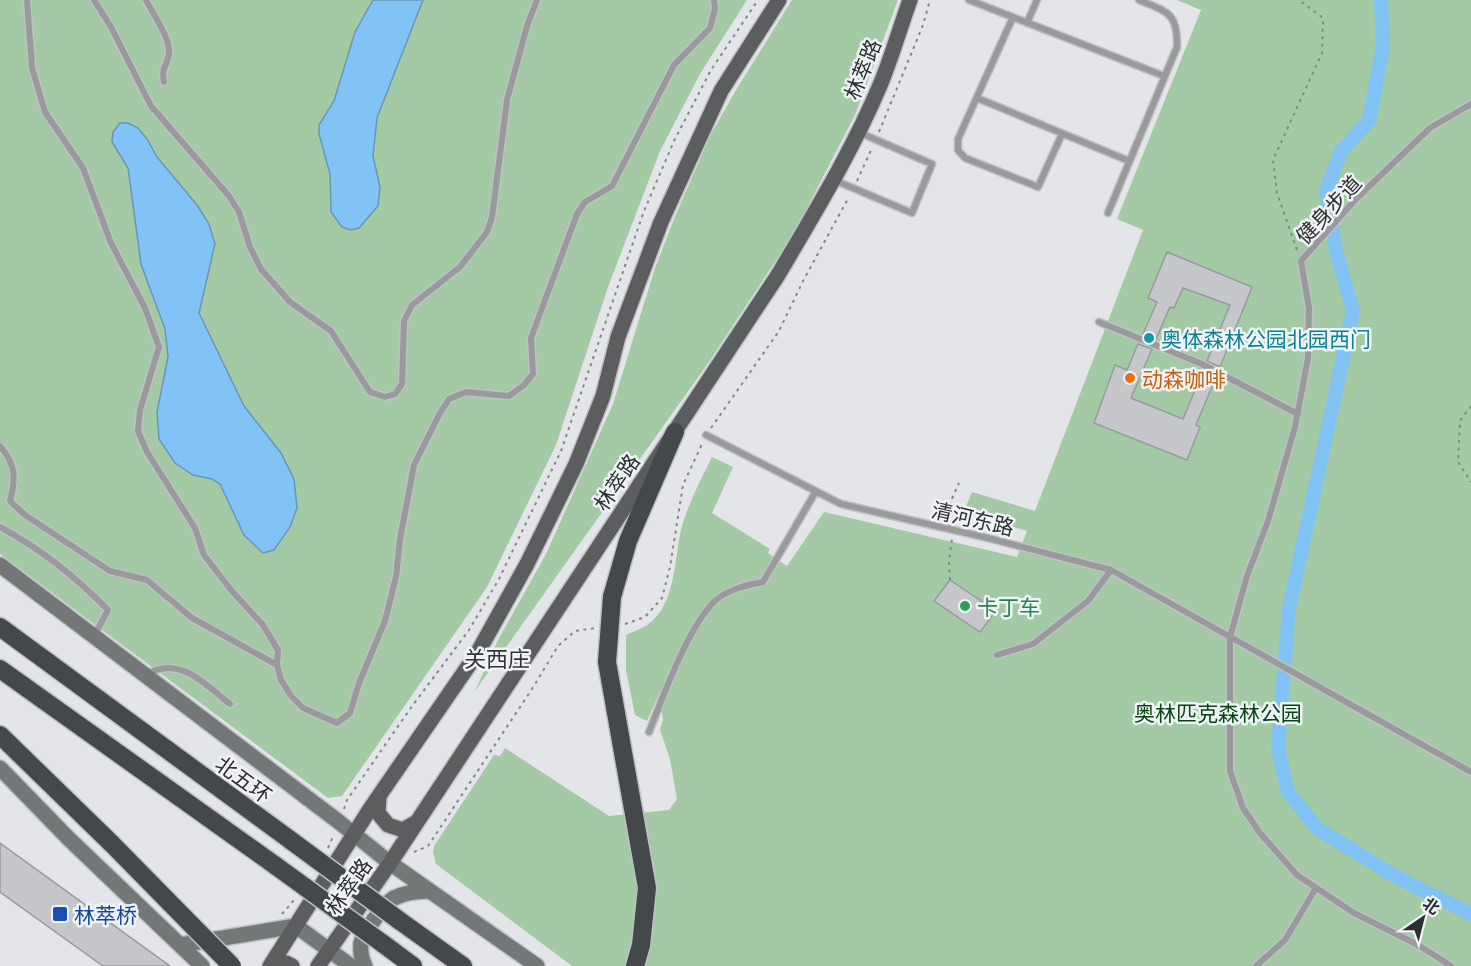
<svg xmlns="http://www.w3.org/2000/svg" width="1471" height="966" viewBox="0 0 1471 966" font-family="'Exo 2','Noto Sans SC',sans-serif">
  <rect width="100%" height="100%" fill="#e3e5e9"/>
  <!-- green -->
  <path fill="#a3caa4" d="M 0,0 L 747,0 L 700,74 L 660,151 L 608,287 L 556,445 L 487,587 L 342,796 L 328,798 L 0,554 Z
    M 792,0 L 898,0 L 855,115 L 794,233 L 711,359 L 475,691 L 498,640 L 546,554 L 613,404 L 655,268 L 676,214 L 711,134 L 736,90 Z
    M 1177,0 L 1471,0 L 1471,966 L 572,966 L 436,864 L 433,852 L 434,846 L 494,755 L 500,756 L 505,748 L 609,816 L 669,810 L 677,799 L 670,759 L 660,730 L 663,720 L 659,694 L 647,721 L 635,715 L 626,670 L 626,635 C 632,632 641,629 647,625 C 677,605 674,556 682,526 C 689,502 701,479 712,457 L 733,467 L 712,513 L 770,549 L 768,553 L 787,566 L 824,512 L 1017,557 L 1027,531 L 963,514 L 972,492 L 1035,511 L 1143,230 L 1117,219 L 1201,10 Z"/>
  <!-- water -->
  <path fill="#81c3f4" stroke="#6896b9" stroke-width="1.5" d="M 373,0 L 423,0 L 377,118 L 373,156 L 380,187 L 378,206 L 359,228 L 351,230 L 342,227 L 331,212 L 330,174 L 319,134 L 319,125 L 334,101 L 355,32 Z
    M 120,123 L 128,123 L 138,128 L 147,139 L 157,157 L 197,205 L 209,224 L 215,244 L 199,313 L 244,406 L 281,453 L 294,479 L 297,508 L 290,527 L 274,550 L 263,553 L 244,535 L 220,484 L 212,479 L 193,475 L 175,463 L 159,439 L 157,412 L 168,357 L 165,329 L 141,264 L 128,168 L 112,142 L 113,132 Z"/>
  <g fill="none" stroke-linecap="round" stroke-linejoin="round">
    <!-- canal -->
    <path stroke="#81c3f4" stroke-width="14" d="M 1381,0 L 1383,46 L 1369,121 L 1341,151 L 1326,190 L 1336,251 L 1353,311 L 1289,609 L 1278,748 L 1288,792 L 1318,829 L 1398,878 L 1471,914"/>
  </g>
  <!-- building -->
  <path fill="#c5c7cb" stroke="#989a9d" stroke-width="1.5" d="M 1167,252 L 1252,287 L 1220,367 L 1207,361 L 1230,305 L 1183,288 L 1174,308 L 1170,307 L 1156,339 L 1143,334 L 1157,302 L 1148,298 Z
    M 1138,344 L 1152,349 L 1131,398 L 1183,419 L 1203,371 L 1216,377 L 1196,425 L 1200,427 L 1187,460 L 1094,423 L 1115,365 L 1127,370 Z
    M 950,580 L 996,611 L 980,632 L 934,601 Z
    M 0,843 L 170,966 L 103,966 L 0,892 Z"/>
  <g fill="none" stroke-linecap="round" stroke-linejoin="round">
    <!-- lane casing -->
    <g stroke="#bfc0c4" stroke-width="9">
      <path id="lane" d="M 27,0 L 32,68 L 45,112 L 83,168 L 111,243 L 145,308 L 159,347 L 140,410 L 138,431 L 147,452 L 195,528 L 204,555 L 231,590 L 263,625 L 278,650 L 277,665 L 281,680 L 292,697 L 303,708 L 337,723 L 350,713 L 359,683 L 385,621 L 396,577 L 400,539 L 414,465 L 439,415 L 449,399 L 466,392 L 509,396 L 524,385 L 533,374 L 531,338 L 577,214 L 585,202 L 612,186 L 674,65 L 710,28 L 715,9 L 714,0
        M 94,0 L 111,27 L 151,106 L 229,196 L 239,212 L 250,247 L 261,269 L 290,302 L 331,331 L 370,392 L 385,397 L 395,394 L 402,384 L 404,321 L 412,305 L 460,267 L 487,232 L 492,217 L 507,100 L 527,26 L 537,0
        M 146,0 C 153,14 171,39 169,54 C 167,67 161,67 164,82
        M 969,0 L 1164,76
        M 1013,17 L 958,139 L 958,150 L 965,158 L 1038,187 L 1062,134
        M 1027,23 L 1037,0
        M 977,98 L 1129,161
        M 834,180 L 912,213 L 932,164 L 858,132
        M 1108,213 L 1177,47 C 1178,13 1168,12 1139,0
        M 1099,322 L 1202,364 L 1298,414
        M 706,435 L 841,504 L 988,538 L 1111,570 L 1471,772
        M 0,446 C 16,464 16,479 10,501 L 25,515 L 110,571 L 147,580 L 192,618 L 277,665
        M 0,527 C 39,548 77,578 108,610 L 94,636
        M 997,655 L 1033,644 L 1088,601 L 1111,570
        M 146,675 C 179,654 206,685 230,704
        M 649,732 C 663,697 689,624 716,600 C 729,589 747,585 763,582 L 816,491
        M 1256,966 L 1285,940 L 1316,888
        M 1451,966 L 1420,946 L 1354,913 L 1297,875 L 1260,833 L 1243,808 L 1230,771 L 1230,637 L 1247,576 L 1268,521 L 1295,427 L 1308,358 L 1309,308 L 1301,261 L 1355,200 L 1430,128 L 1471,104"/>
    </g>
    <!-- secondary casing -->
    <g stroke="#bfc0c4" stroke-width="18">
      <path id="secondary" d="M 0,565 L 339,822 L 390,863 L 537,966
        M 0,768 L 68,838 L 180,945 L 296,926 L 351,966
        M 180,945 L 202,966
        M 365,966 C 361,958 360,952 361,943 C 363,933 384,904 394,898 C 406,892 417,891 430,891"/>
    </g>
    <!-- primary casing -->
    <g stroke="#bfc0c4" stroke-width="18">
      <path id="primary" d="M 379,797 L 378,813 L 388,825 L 403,830 L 415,823
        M 270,966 L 370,809 L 478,652 L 527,564 L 576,464 L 603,396 L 618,337 L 661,222 L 721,91 L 779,0
        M 272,966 L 286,963 L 292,966
        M 318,966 L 390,863 L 778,275 C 815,212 853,150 881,83 C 892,56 900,28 910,0"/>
    </g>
    <!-- highway casing -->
    <g stroke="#bfc0c4" stroke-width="21">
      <path id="highway" d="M 612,597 L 628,541 L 675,432
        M 0,627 L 293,842
        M 0,669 L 276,866
        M 0,735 L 112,844
        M 400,921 L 463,966
        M 382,943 L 413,966"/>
    </g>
    <!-- path -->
    <path stroke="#848688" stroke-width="2" stroke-dasharray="3 4.5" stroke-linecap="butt" d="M 879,132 L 923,25 L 930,0
      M 857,181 L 872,148
      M 1297,250 L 1277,193 L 1273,160 L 1322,53 L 1323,18 L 1299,0
      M 1471,406 L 1460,421 L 1458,462 L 1471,482
      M 711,428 L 779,331 L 803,281 L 849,197
      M 956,521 L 960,507 L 950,503 L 959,483
      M 950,580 L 949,562 L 952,538
      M 625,624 L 645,617 L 662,598 L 670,567 L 683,485 L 702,444
      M 344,809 L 347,800 L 410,709 L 469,630 L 499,579 L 561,451 L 644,211 L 674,141 L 711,70 L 758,0
      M 328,848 L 334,834
      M 414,852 L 428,846 L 532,689 L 558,646 L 575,631 L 596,628
      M 282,914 L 294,900"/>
    <!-- lane -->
    <use href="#lane" stroke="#999a9c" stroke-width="6"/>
    <!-- secondary -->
    <use href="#secondary" stroke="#747778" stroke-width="15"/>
    <!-- primary -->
    <use href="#primary" stroke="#5b5d5f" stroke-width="15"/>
    <!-- highway -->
    <use href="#highway" stroke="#45484a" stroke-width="18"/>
    <!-- highway-bridge casing -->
    <g stroke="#bfc0c4" stroke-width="21" stroke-linecap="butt">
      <path id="highway-bridge" d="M 612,597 L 607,662 L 647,888 L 641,945 L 635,966
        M 293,842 L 400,921
        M 112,844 L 232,966
        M 276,866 L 382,943"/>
    </g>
    <!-- highway-bridge -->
    <use href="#highway-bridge" stroke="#45484a" stroke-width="18"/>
  </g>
  <!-- markers -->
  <circle fill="#0f9aa8" stroke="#f0f3f6" stroke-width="2" cx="1149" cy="338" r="6"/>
  <circle fill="#e8710a" stroke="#f0f3f6" stroke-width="2" cx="1130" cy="378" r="6"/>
  <circle fill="#2e9e5b" stroke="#f0f3f6" stroke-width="2" cx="965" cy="606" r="6"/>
  <rect fill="#1a4fb4" stroke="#f0f3f6" stroke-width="2" x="52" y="906" width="16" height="16" rx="3"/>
  <g text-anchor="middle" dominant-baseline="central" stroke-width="5" stroke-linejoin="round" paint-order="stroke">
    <!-- street labels -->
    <g font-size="21" fill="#2d2e2f" stroke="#f0f3f6">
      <text transform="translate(862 69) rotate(-68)">林萃路</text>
      <text transform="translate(1328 209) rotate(-47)">健身步道</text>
      <text transform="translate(616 482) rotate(-56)">林萃路</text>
      <text transform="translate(973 518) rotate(13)">清河东路</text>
      <text transform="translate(244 779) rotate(36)">北五环</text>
      <text transform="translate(348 886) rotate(-55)">林萃路</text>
    </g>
    <!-- culture labels -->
    <g font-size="21" fill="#0d838f" stroke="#f0f3f6" text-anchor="start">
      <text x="1161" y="338">奥体森林公园北园西门</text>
    </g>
    <!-- food labels -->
    <g font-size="21" fill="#c56008" stroke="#f0f3f6" text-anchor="start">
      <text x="1142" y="378">动森咖啡</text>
    </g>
    <!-- leisure labels -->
    <g font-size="21" fill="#27864d" stroke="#f0f3f6" text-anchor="start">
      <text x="977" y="606">卡丁车</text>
    </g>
    <!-- park labels -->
    <g font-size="21" fill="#054613" stroke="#f0f3f6">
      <text x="1218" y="712">奥林匹克森林公园</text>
    </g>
    <!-- transit labels -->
    <g font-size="21" fill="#164399" stroke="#f0f3f6" text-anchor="start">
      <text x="74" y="914">林萃桥</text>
    </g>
    <!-- neighbourhood labels -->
    <g font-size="22" fill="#323436" stroke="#f0f3f6">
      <text x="497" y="658">关西庄</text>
    </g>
  </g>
  <!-- north arrow -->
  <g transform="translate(1423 918) rotate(35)" stroke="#f0f3f6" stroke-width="4.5" paint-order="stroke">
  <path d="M0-4.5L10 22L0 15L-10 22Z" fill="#2d2e2f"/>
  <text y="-9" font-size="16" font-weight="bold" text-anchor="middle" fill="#2d2e2f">北</text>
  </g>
</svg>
